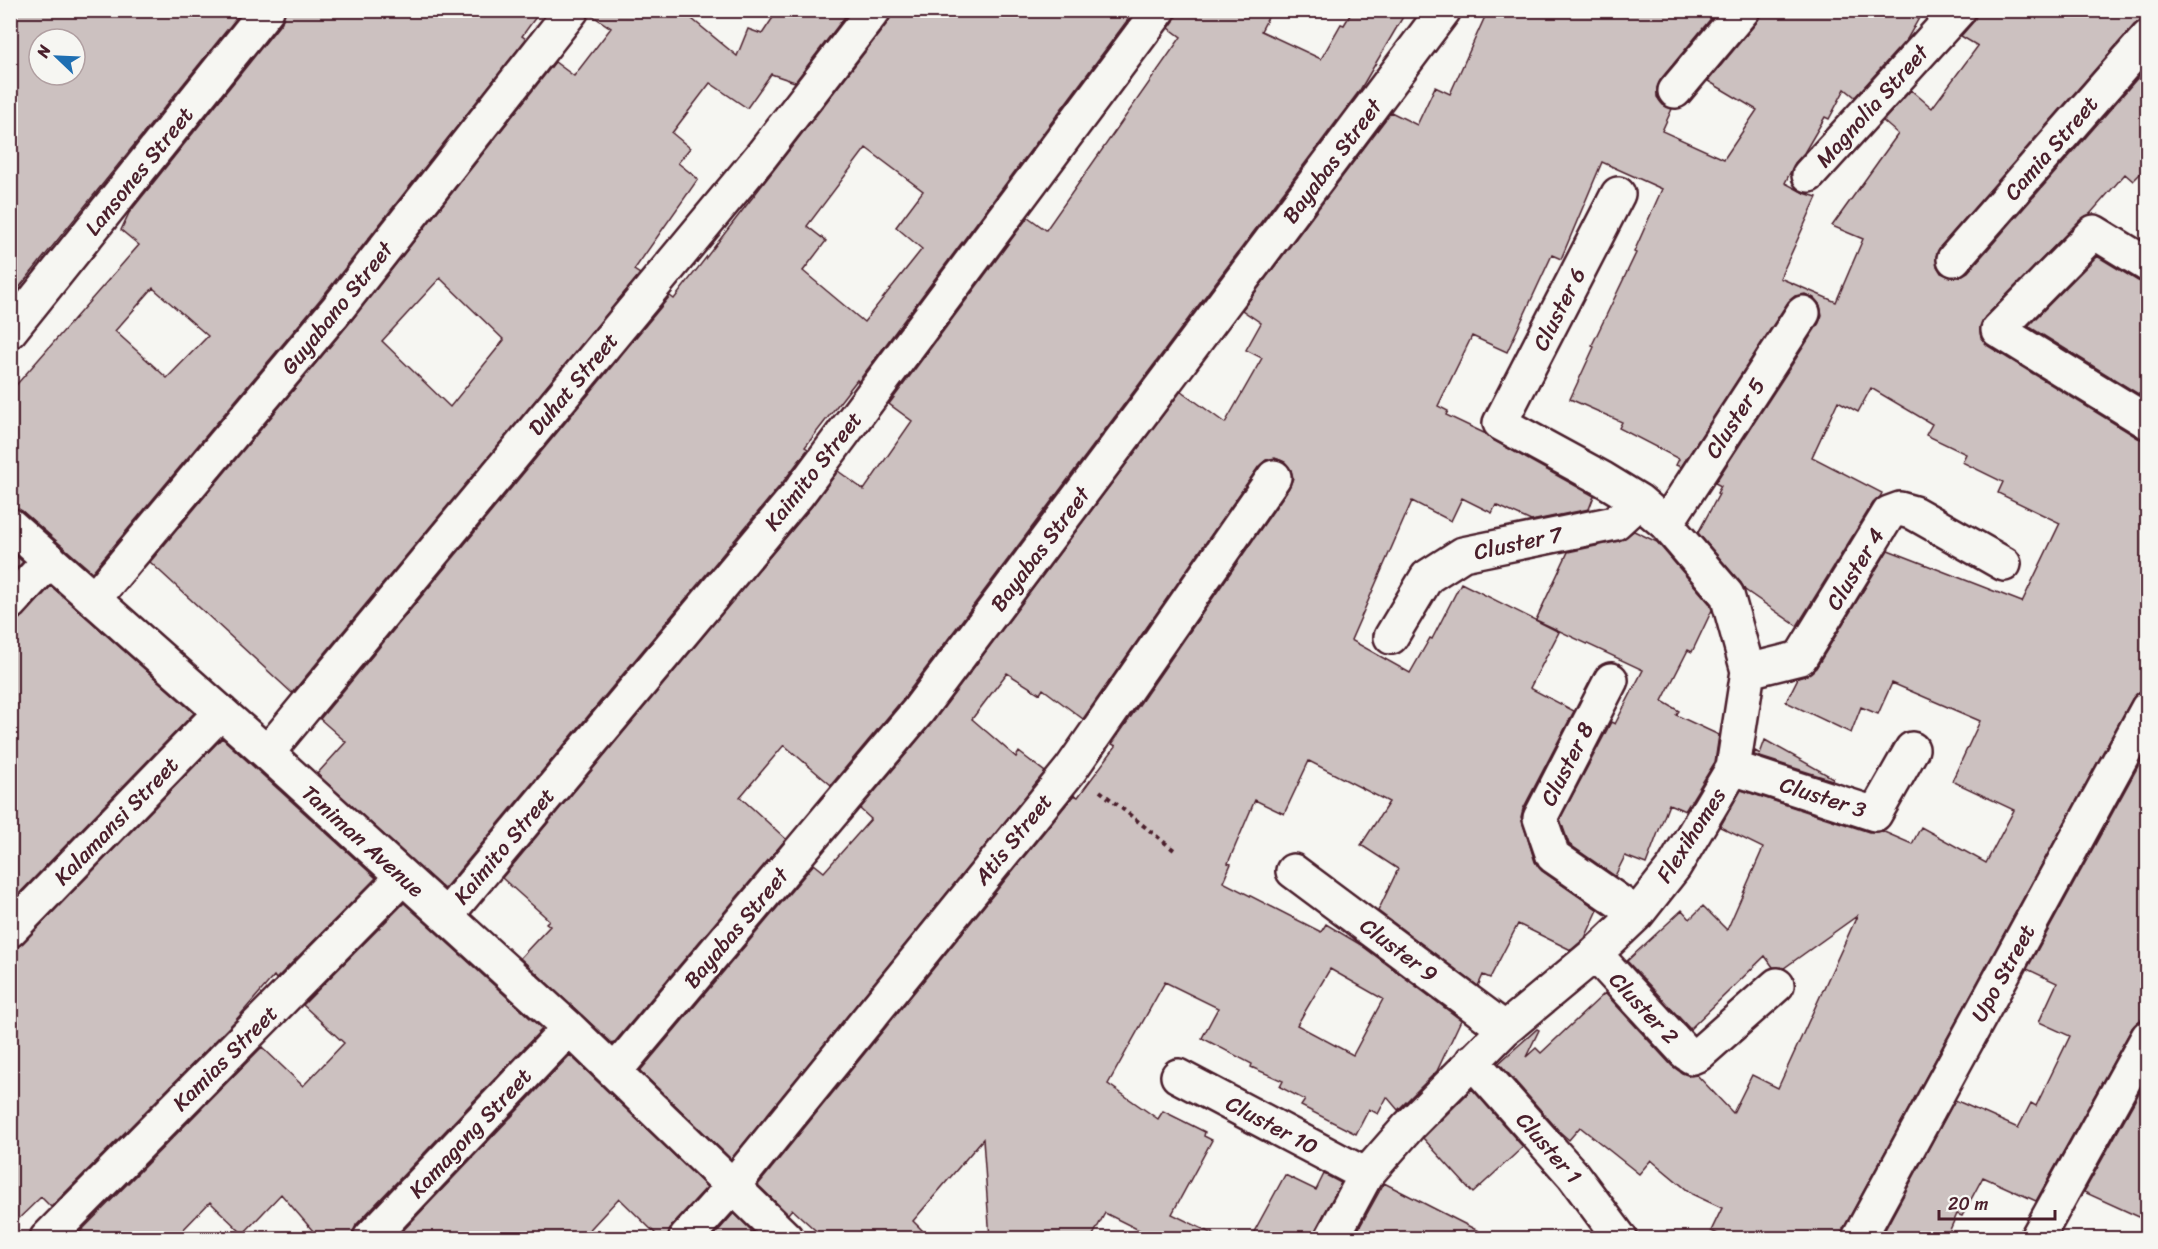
<svg xmlns="http://www.w3.org/2000/svg" width="2158" height="1249" viewBox="0 0 2158 1249" font-family="Sriracha,sans-serif">
  <rect width="100%" height="100%" fill="#f6f6f2"/>
  <filter id="ink" filterUnits="userSpaceOnUse"><feTurbulence type="fractalNoise" baseFrequency=".0167" numOctaves="2"/><feDisplacementMap in="SourceGraphic" scale="12" xChannelSelector="R" yChannelSelector="G"/><feConvolveMatrix kernelMatrix="1 2 1 2 8 2 1 2 1" color-interpolation-filters="sRGB"/></filter>
  <g filter="url(#ink)">
    <!-- building -->
    <path fill="#ccc1c0" stroke="#4a1f2b" stroke-width="1.5" fill-rule="evenodd" d="M 10,10 L 243,10 L 10,299 ZM 39,39 L 75,39 L 75,75 L 39,75 Z
      M 285,10 L 541,10 L 522,36 L 526,39 L 323,296 L 92,572 L 22,511 L 10,507 L 10,392 L 139,245 L 121,230 L 129,213 L 282,22 ZM 153,288 L 208,336 L 167,378 L 115,331 Z
      M 590,10 L 681,10 L 737,56 L 748,29 L 762,34 L 778,10 L 850,10 L 795,82 L 771,74 L 747,108 L 710,83 L 672,133 L 690,148 L 678,163 L 698,179 L 634,270 L 640,274 L 292,693 L 150,562 L 352,320 L 555,62 L 574,76 L 611,28 L 590,14 ZM 440,278 L 504,340 L 450,407 L 382,341 Z
      M 892,10 L 1135,10 L 858,382 L 857,380 L 805,447 L 808,449 L 783,482 L 444,889 L 317,774 L 346,742 L 320,719 L 670,296 L 674,299 L 889,21 ZM 866,148 L 923,191 L 896,227 L 922,249 L 864,322 L 803,271 L 826,241 L 807,226 Z
      M 1177,10 L 1272,10 L 1261,31 L 1321,59 L 1341,24 L 1344,25 L 1353,10 L 1407,10 L 1360,90 L 903,699 L 831,785 L 784,745 L 740,797 L 786,839 L 613,1044 L 520,958 L 550,926 L 546,923 L 549,920 L 502,878 L 812,506 L 838,471 L 864,490 L 912,421 L 889,404 L 1028,217 L 1046,230 L 1181,37 L 1169,28 L 1174,21 Z
      M 1488,10 L 1718,10 L 1661,79 L 1657,88 L 1657,97 L 1663,105 L 1672,109 L 1662,131 L 1724,159 L 1757,110 L 1708,81 L 1757,22 L 1761,10 L 1933,10 L 1928,16 L 1922,13 L 1907,39 L 1855,97 L 1845,89 L 1829,119 L 1825,117 L 1804,153 L 1795,163 L 1785,183 L 1804,193 L 1817,197 L 1780,278 L 1836,302 L 1863,239 L 1832,226 L 1898,134 L 1883,121 L 1911,90 L 1932,108 L 1978,46 L 1961,36 L 1973,22 L 1977,10 L 2148,10 L 2148,19 L 2141,20 L 2134,25 L 1940,247 L 1936,256 L 1937,266 L 1941,273 L 1950,277 L 1959,277 L 1968,272 L 2148,66 L 2148,166 L 2133,181 L 2125,174 L 2090,214 L 2081,219 L 1985,317 L 1980,327 L 1981,338 L 1988,346 L 2138,438 L 2148,441 L 2148,689 L 2139,692 L 2132,699 L 1843,1229 L 1840,1239 L 1729,1239 L 1711,1231 L 1722,1208 L 1692,1194 L 1651,1160 L 1639,1174 L 1580,1127 L 1569,1140 L 1560,1132 L 1499,1063 L 1537,1029 L 1539,1030 L 1526,1057 L 1536,1048 L 1541,1053 L 1605,993 L 1672,1066 L 1682,1073 L 1690,1076 L 1697,1075 L 1733,1113 L 1752,1075 L 1778,1088 L 1857,916 L 1784,968 L 1773,967 L 1765,956 L 1690,1029 L 1627,961 L 1682,910 L 1690,919 L 1703,906 L 1727,930 L 1763,848 L 1720,827 L 1741,790 L 1869,832 L 1882,831 L 1912,844 L 1921,827 L 1986,863 L 2014,810 L 1952,781 L 1980,721 L 1892,683 L 1878,714 L 1861,707 L 1851,733 L 1786,702 L 1798,678 L 1805,676 L 1816,668 L 1888,550 L 2022,602 L 2060,523 L 1998,493 L 2003,482 L 1962,462 L 1966,454 L 1926,435 L 1932,424 L 1871,388 L 1858,412 L 1838,401 L 1812,457 L 1882,493 L 1880,497 L 1873,503 L 1797,626 L 1745,590 L 1741,583 L 1698,533 L 1719,494 L 1717,493 L 1721,486 L 1715,483 L 1819,323 L 1822,315 L 1820,305 L 1814,298 L 1805,294 L 1795,296 L 1788,302 L 1681,467 L 1676,465 L 1679,459 L 1619,428 L 1622,422 L 1570,399 L 1594,347 L 1592,345 L 1636,253 L 1634,252 L 1662,189 L 1602,162 L 1561,259 L 1552,255 L 1507,352 L 1472,336 L 1438,406 L 1448,411 L 1446,415 L 1484,433 L 1491,439 L 1594,496 L 1589,509 L 1531,521 L 1496,505 L 1492,513 L 1462,498 L 1451,521 L 1412,501 L 1351,640 L 1410,673 L 1430,638 L 1432,639 L 1461,583 L 1559,632 L 1530,688 L 1574,711 L 1523,809 L 1521,817 L 1535,862 L 1542,871 L 1598,910 L 1585,938 L 1571,950 L 1518,924 L 1490,978 L 1483,975 L 1478,986 L 1378,911 L 1398,869 L 1361,845 L 1389,802 L 1309,761 L 1284,814 L 1255,800 L 1228,863 L 1231,864 L 1223,882 L 1321,932 L 1326,924 L 1361,945 L 1461,1020 L 1437,1071 L 1398,1110 L 1387,1097 L 1378,1114 L 1369,1109 L 1356,1134 L 1301,1106 L 1305,1100 L 1280,1087 L 1283,1081 L 1251,1067 L 1252,1064 L 1202,1038 L 1218,1008 L 1165,982 L 1108,1084 L 1158,1119 L 1163,1111 L 1205,1132 L 1204,1136 L 1212,1140 L 1172,1214 L 1223,1239 L 1157,1239 L 1105,1213 L 1091,1239 L 990,1239 L 983,1139 L 913,1221 L 931,1239 L 825,1239 L 792,1209 L 788,1214 L 758,1185 L 1074,795 L 1078,797 L 1116,746 L 1112,744 L 1289,488 L 1293,478 L 1291,470 L 1285,462 L 1275,458 L 1266,460 L 1259,466 L 1083,719 L 1043,689 L 1040,694 L 1007,673 L 972,719 L 1016,757 L 1019,752 L 1045,772 L 731,1159 L 640,1071 L 814,864 L 824,872 L 871,819 L 860,809 L 933,722 L 1181,391 L 1225,423 L 1262,358 L 1246,350 L 1261,323 L 1242,310 L 1391,112 L 1417,125 L 1435,87 L 1450,94 ZM 1330,969 L 1383,999 L 1353,1055 L 1297,1025 Z
      M 2097,256 L 2138,281 L 2148,284 L 2148,400 L 2028,326 Z
      M 1634,531 L 1657,542 L 1710,604 L 1712,610 L 1692,652 L 1688,650 L 1662,701 L 1679,711 L 1676,715 L 1719,735 L 1715,762 L 1685,811 L 1669,804 L 1646,864 L 1625,856 L 1615,876 L 1569,844 L 1560,819 L 1608,728 L 1611,722 L 1615,724 L 1643,670 L 1536,620 L 1568,552 L 1619,541 Z
      M 10,551 L 23,562 L 10,575 Z
      M 51,586 L 194,713 L 10,903 L 10,621 L 16,621 L 24,616 Z
      M 222,738 L 376,878 L 276,979 L 274,976 L 235,1021 L 51,1207 L 41,1197 L 10,1227 L 10,948 L 16,948 L 23,943 Z
      M 1765,740 L 1833,778 L 1832,780 L 1754,755 L 1755,751 L 1760,754 Z
      M 2148,748 L 2148,1018 L 2139,1021 L 2132,1028 L 2036,1201 L 1983,1177 L 1962,1216 L 1957,1214 L 1946,1239 L 1880,1239 L 1955,1100 L 2018,1128 L 2031,1103 L 2036,1106 L 2070,1036 L 2039,1022 L 2057,983 L 2027,969 Z
      M 404,903 L 542,1029 L 356,1225 L 352,1237 L 350,1239 L 320,1239 L 281,1194 L 243,1234 L 210,1202 L 174,1239 L 80,1239 L 77,1235 L 262,1047 L 303,1086 L 344,1043 L 303,1005 Z
      M 570,1055 L 707,1187 L 672,1225 L 668,1239 L 661,1239 L 619,1198 L 581,1239 L 395,1239 Z
      M 2148,1077 L 2148,1221 L 2084,1192 Z
      M 1472,1089 L 1523,1147 L 1473,1193 L 1423,1138 Z
      M 1324,1174 L 1341,1183 L 1316,1229 L 1313,1239 L 1250,1239 L 1285,1175 L 1316,1190 Z
      M 1384,1183 L 1494,1239 L 1353,1239 Z
      M 734,1213 L 760,1239 L 711,1239 Z"/>
    <g fill="none" stroke-linecap="round" stroke-linejoin="round">
      <!-- street casing -->
      <g stroke="#4a1f2b" stroke-width="38">
        <path id="street" d="M 1675,91 L 1743,10
          M 1809,175 L 1959,10
          M 1954,259 L 2148,37
          M 2148,265 L 2094,232 L 1998,330 L 2148,422
          M 10,331 L 267,10
          M 1666,524 L 1803,313
          M 10,525 L 267,753 L 569,1028 L 786,1238
          M 94,599 L 338,308 L 572,10
          M 10,603 L 50,560
          M 1391,637 L 1427,577 L 1463,554 L 1615,523 L 1639,501
          M 1748,671 L 1800,658 L 1889,513 L 1900,509 L 1914,513 L 2004,564
          M 1611,680 L 1540,818 L 1553,856 L 1637,914
          M 267,753 L 762,155 L 874,10
          M 1733,768 L 1875,814 L 1912,749
          M 1293,871 L 1505,1029
          M 446,916 L 798,494 L 1159,10
          M 10,930 L 221,712
          M 1595,954 L 1686,1053 L 1692,1057 L 1699,1054 L 1777,985
          M 1472,1061 L 1573,1175 L 1620,1238
          M 615,1071 L 918,711 L 1444,10
          M 1178,1076 L 1366,1175
          M 47,1238 L 403,877
          M 370,1238 L 569,1028
          M 686,1238 L 732,1187 L 1071,769 L 1274,477
          M 1332,1238 L 1366,1175 L 1409,1126 L 1505,1029 L 1595,954 L 1637,914 L 1674,867 L 1733,768 L 1748,671 L 1727,595 L 1666,524 L 1639,501 L 1603,479 L 1500,423 L 1618,194
          M 1859,1238 L 2148,708
          M 2037,1238 L 2148,1037"/>
      </g>
      <!-- path -->
      <path stroke="#4a1f2b" stroke-width="4" stroke-dasharray="4.5 4.5" stroke-linecap="butt" d="M 1100,791 L 1174,850"/>
      <!-- street -->
      <use href="#street" stroke="#f6f6f2" stroke-width="33"/>
    </g>
  </g>
  <g text-anchor="middle" dominant-baseline="central" stroke-width="5" stroke-linejoin="round" paint-order="stroke">
    <!-- street labels -->
    <g font-size="22" fill="#4a1f2b" stroke="#f6f6f2">
      <text transform="translate(1872 106) rotate(-48)">Magnolia Street</text>
      <text transform="translate(2051 148) rotate(-49)">Camia Street</text>
      <text transform="translate(1332 161) rotate(-53)">Bayabas Street</text>
      <text transform="translate(139 171) rotate(-51)">Lansones Street</text>
      <text transform="translate(337 308) rotate(-51)">Guyabano Street</text>
      <text transform="translate(1559 309) rotate(-63)">Cluster 6</text>
      <text transform="translate(573 384) rotate(-50)">Duhat Street</text>
      <text transform="translate(1735 418) rotate(-57)">Cluster 5</text>
      <text transform="translate(813 471) rotate(-52)">Kaimito Street</text>
      <text transform="translate(1518 543) rotate(-12)">Cluster 7</text>
      <text transform="translate(1040 549) rotate(-53)">Bayabas Street</text>
      <text transform="translate(1855 569) rotate(-59)">Cluster 4</text>
      <text transform="translate(1567 764) rotate(-63)">Cluster 8</text>
      <text transform="translate(1823 797) rotate(18)">Cluster 3</text>
      <text transform="translate(116 821) rotate(-46)">Kalamansi Street</text>
      <text transform="translate(1691 835) rotate(-57)">Flexihomes</text>
      <text transform="translate(1013 839) rotate(-51)">Atis Street</text>
      <text transform="translate(363 841) rotate(42)">Taniman Avenue</text>
      <text transform="translate(504 846) rotate(-50)">Kaimito Street</text>
      <text transform="translate(736 928) rotate(-50)">Bayabas Street</text>
      <text transform="translate(1399 950) rotate(37)">Cluster 9</text>
      <text transform="translate(2003 973) rotate(-61)">Upo Street</text>
      <text transform="translate(1644 1008) rotate(47)">Cluster 2</text>
      <text transform="translate(225 1058) rotate(-45)">Kamias Street</text>
      <text transform="translate(1272 1125) rotate(28)">Cluster 10</text>
      <text transform="translate(470 1133) rotate(-47)">Kamagong Street</text>
      <text transform="translate(1549 1148) rotate(49)">Cluster 1</text>
    </g>
  </g>
  <!-- margin -->
  <rect width="2158" height="1249" fill="none" stroke="#f6f6f2" stroke-width="36"/>
  <rect x="18" y="18" width="2122" height="1213" fill="none" stroke="#4a1f2b" stroke-width="2" filter="url(#ink)"/>
  <!-- north arrow -->
  <g transform="translate(57 57) rotate(293)"><circle r="28" fill="#f6f6f2" stroke="#b1a0a2" stroke-width="1.5"/>
  <path d="M0-4.5L10 22L0 15L-10 22Z" fill="#1f6fb2"/>
  <text y="-9" font-size="16" font-weight="bold" text-anchor="middle" fill="#4a1f2b">N</text>
  </g>
  <!-- scale -->
  <path d="M1939 1210v9h116v-9" fill="none" stroke="#4a1f2b" stroke-width="3"/>
  <text x="1948" y="1210" font-size="18" fill="#4a1f2b" stroke="#f6f6f2" stroke-width="4.5" paint-order="stroke">20 m</text>
</svg>
